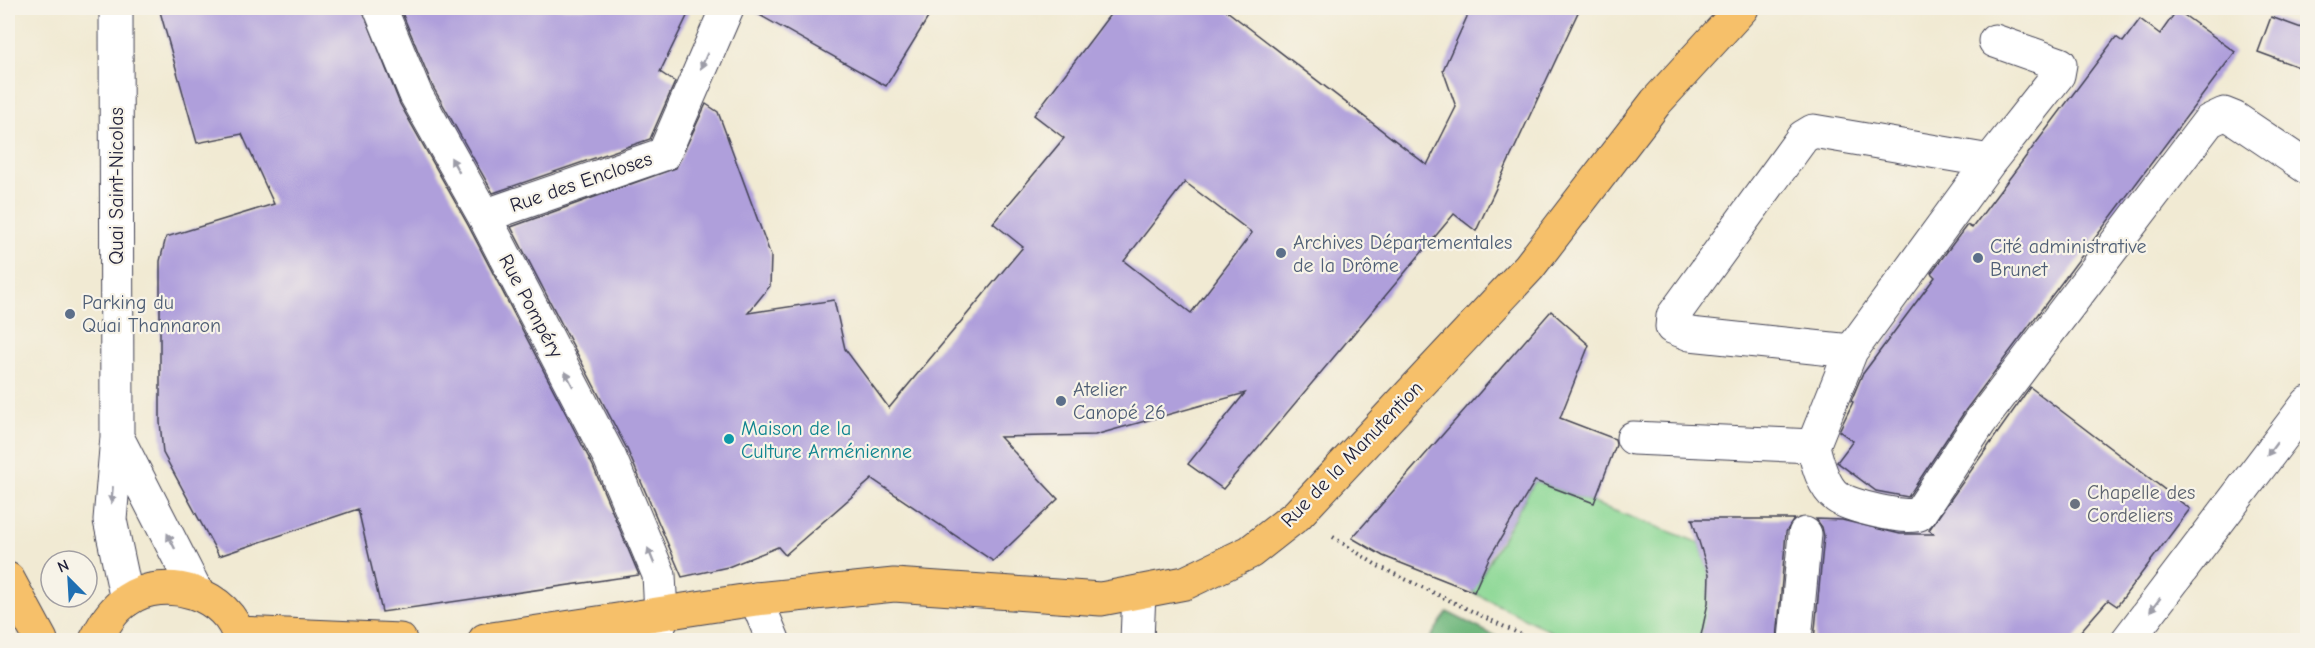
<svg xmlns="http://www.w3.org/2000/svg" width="2315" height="648" viewBox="0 0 2315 648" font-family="'Comic Neue',sans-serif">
  <rect width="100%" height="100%" fill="#f7f3e8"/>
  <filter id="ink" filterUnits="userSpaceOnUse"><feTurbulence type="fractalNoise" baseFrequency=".0167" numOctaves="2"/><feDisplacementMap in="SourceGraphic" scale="12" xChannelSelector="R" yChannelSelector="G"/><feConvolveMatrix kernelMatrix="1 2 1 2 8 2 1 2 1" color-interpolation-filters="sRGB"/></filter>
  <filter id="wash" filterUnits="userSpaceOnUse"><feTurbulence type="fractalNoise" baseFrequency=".008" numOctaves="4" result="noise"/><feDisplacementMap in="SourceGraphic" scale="24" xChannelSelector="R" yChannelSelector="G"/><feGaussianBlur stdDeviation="1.35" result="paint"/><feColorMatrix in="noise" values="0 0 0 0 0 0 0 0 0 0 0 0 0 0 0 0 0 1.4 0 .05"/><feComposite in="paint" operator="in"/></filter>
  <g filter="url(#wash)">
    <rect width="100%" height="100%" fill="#f1ead3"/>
    <!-- green -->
    <path fill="#8cd895" stroke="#577d68" stroke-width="1.5" d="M 1535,481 L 1700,543 L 1709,574 L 1707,626 L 1703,628 L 1700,640 L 1568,640 L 1472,592 Z"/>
    <!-- forest -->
    <path fill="#71b87e" stroke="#4a6d5c" stroke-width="1.5" d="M 1447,612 L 1503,640 L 1429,640 Z"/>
    <g id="blocks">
      <!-- building -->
      <path fill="#af9fdb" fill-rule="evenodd" d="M 159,8 L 362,8 L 400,104 L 468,225 L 593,466 L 639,575 L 382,612 L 358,509 L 219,556 L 163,453 L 160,422 L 160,261 L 166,237 L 274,204 L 242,134 L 197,143 Z
        M 400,8 L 691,8 L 660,72 L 675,82 L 650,139 L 493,193 L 433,87 Z
        M 747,8 L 934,8 L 886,86 Z
        M 1115,8 L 1223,8 L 1427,165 L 1456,107 L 1443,70 L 1471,8 L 1580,8 L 1476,231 L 1454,214 L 1223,489 L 1188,464 L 1245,393 L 1095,435 L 1000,437 L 1058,499 L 993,561 L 872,479 L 785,555 L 778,547 L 728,567 L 682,577 L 627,449 L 511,227 L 676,168 L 706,104 L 718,112 L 771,256 L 770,286 L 748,313 L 834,300 L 845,349 L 889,408 L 1023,247 L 993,223 L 1064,138 L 1034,115 ZM 1185,182 L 1252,233 L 1191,313 L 1124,261 Z
        M 2177,10 L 2235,52 L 1965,411 L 1908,497 L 1876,491 L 1837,462 L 1853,441 L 1839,431 L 1853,402 L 1851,401 L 1862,375 L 1935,277 L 1931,273 L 1967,225 L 1972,228 L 2116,37 L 2123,42 L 2140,19 L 2160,34 Z
        M 2271,17 L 2307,30 L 2307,70 L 2258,52 Z
        M 1551,311 L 1589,345 L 1560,418 L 1615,439 L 1616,445 L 1594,503 L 1535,481 L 1489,558 L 1474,592 L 1383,556 L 1352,538 Z
        M 2030,387 L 2190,509 L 2117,606 L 2108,600 L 2073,640 L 1814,640 L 1824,536 L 1822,527 L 1816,519 L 1842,520 L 1900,534 L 1934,534 L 1929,530 Z
        M 1692,519 L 1794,519 L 1786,532 L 1777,640 L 1700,640 L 1708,603 L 1709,574 Z"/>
    </g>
  </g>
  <g filter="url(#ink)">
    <use href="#blocks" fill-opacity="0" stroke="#414052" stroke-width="1.5"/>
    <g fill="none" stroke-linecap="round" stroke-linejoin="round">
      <!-- minor casing -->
      <g stroke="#414052" stroke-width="35">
        <path id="minor" d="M 116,8 L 117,437 L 110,520 L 127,600
          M 380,8 L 416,95 L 484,216 L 610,458 L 659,575 L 661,613 L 657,640
          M 484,216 L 664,154 L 727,8
          M 1851,351 L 1990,161
          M 117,437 L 197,593
          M 1633,438 L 1813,446 C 1817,462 1823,487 1837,497 C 1849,506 1906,520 1919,514 L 1980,422 L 2209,121 L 2224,114 L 2234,118 L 2308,168
          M 1813,446 L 1851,351 L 1690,334 L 1672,327 L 1673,316 L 1803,137 L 1813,131 L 1990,161 L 2058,75 L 2060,64 L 1995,41
          M 756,599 L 773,640
          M 1137,640 L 1139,592
          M 1795,640 L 1805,534
          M 2128,640 L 2308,403"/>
      </g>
      <!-- major casing -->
      <g stroke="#414052" stroke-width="35">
        <path id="major" d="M 8,579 L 41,640
          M 238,633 L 400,640
          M 96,640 C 104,625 112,610 127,600 C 165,574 229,593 240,640
          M 485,640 L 756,599 L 894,585 L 1101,599 L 1185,583 L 1250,552 L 1297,515 L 1529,267 L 1656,102 L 1742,8"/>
      </g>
      <!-- path -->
      <path stroke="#414052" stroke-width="4" stroke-dasharray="1.5 4.5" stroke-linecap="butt" d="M 1333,537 L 1378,566 L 1532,640"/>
      <!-- minor -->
      <use href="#minor" stroke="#fff" stroke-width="33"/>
      <!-- major -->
      <use href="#major" stroke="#f6c06b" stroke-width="33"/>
    </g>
    <!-- one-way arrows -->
    <defs><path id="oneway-solid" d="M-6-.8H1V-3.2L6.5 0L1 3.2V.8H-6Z" transform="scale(1.5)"/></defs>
    <g fill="#9c9ca7">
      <use href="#oneway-solid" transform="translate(704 61) rotate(114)"/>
      <use href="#oneway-solid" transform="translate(455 165) rotate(-119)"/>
      <use href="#oneway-solid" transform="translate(569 379) rotate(-118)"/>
      <use href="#oneway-solid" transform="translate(2272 449) rotate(127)"/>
      <use href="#oneway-solid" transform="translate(112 495) rotate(95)"/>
      <use href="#oneway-solid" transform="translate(171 541) rotate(-117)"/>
      <use href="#oneway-solid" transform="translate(651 556) rotate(-112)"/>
      <use href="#oneway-solid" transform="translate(2155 605) rotate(127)"/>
    </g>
  </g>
  <!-- markers -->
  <g fill="#5c6f8a" stroke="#f7f3e8" stroke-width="2">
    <circle cx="1281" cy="253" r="6"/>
    <circle cx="1978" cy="258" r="6"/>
    <circle cx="70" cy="314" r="6"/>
    <circle cx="1061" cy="401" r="6"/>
  </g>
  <circle fill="#0f9aa8" stroke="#f7f3e8" stroke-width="2" cx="729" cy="439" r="6"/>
  <circle fill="#6b7280" stroke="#f7f3e8" stroke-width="2" cx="2075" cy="504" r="6"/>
  <g text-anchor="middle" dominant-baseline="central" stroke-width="4.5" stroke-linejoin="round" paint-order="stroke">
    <!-- street labels -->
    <g font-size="20" fill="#22223b" stroke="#f7f3e8">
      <text transform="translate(581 182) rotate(-19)">Rue des Encloses</text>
      <text transform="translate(116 186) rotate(-90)">Quai Saint-Nicolas</text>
      <text transform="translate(531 306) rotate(62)">Rue Pompéry</text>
      <text transform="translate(1352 454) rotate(-46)">Rue de la Manutention</text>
    </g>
    <!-- service labels -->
    <g font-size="20" fill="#4e5e75" stroke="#f7f3e8" text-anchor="start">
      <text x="1293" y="242">Archives Départementales<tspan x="1293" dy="23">de la Drôme</tspan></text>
      <text x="1990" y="246">Cité administrative<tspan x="1990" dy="23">Brunet</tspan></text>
      <text x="82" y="302">Parking du<tspan x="82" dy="23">Quai Thannaron</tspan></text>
      <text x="1073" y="389">Atelier<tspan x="1073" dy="23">Canopé 26</tspan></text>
    </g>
    <!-- culture labels -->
    <g font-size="20" fill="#0d838f" stroke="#f7f3e8" text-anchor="start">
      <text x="741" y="428">Maison de la<tspan x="741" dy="23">Culture Arménienne</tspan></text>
    </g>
    <!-- worship labels -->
    <g font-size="20" fill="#5b616d" stroke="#f7f3e8" text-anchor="start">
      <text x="2087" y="492">Chapelle des<tspan x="2087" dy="23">Cordeliers</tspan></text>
    </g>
  </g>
  <!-- margin -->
  <rect width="2315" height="648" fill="none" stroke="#f7f3e8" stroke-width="30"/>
  <!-- north arrow -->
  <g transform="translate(69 579) rotate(336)"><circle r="28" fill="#f7f3e8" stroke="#a29fa3" stroke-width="1.5"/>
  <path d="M0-4.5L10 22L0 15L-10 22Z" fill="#1f6fb2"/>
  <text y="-9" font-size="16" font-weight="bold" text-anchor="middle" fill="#22223b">N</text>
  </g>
</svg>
